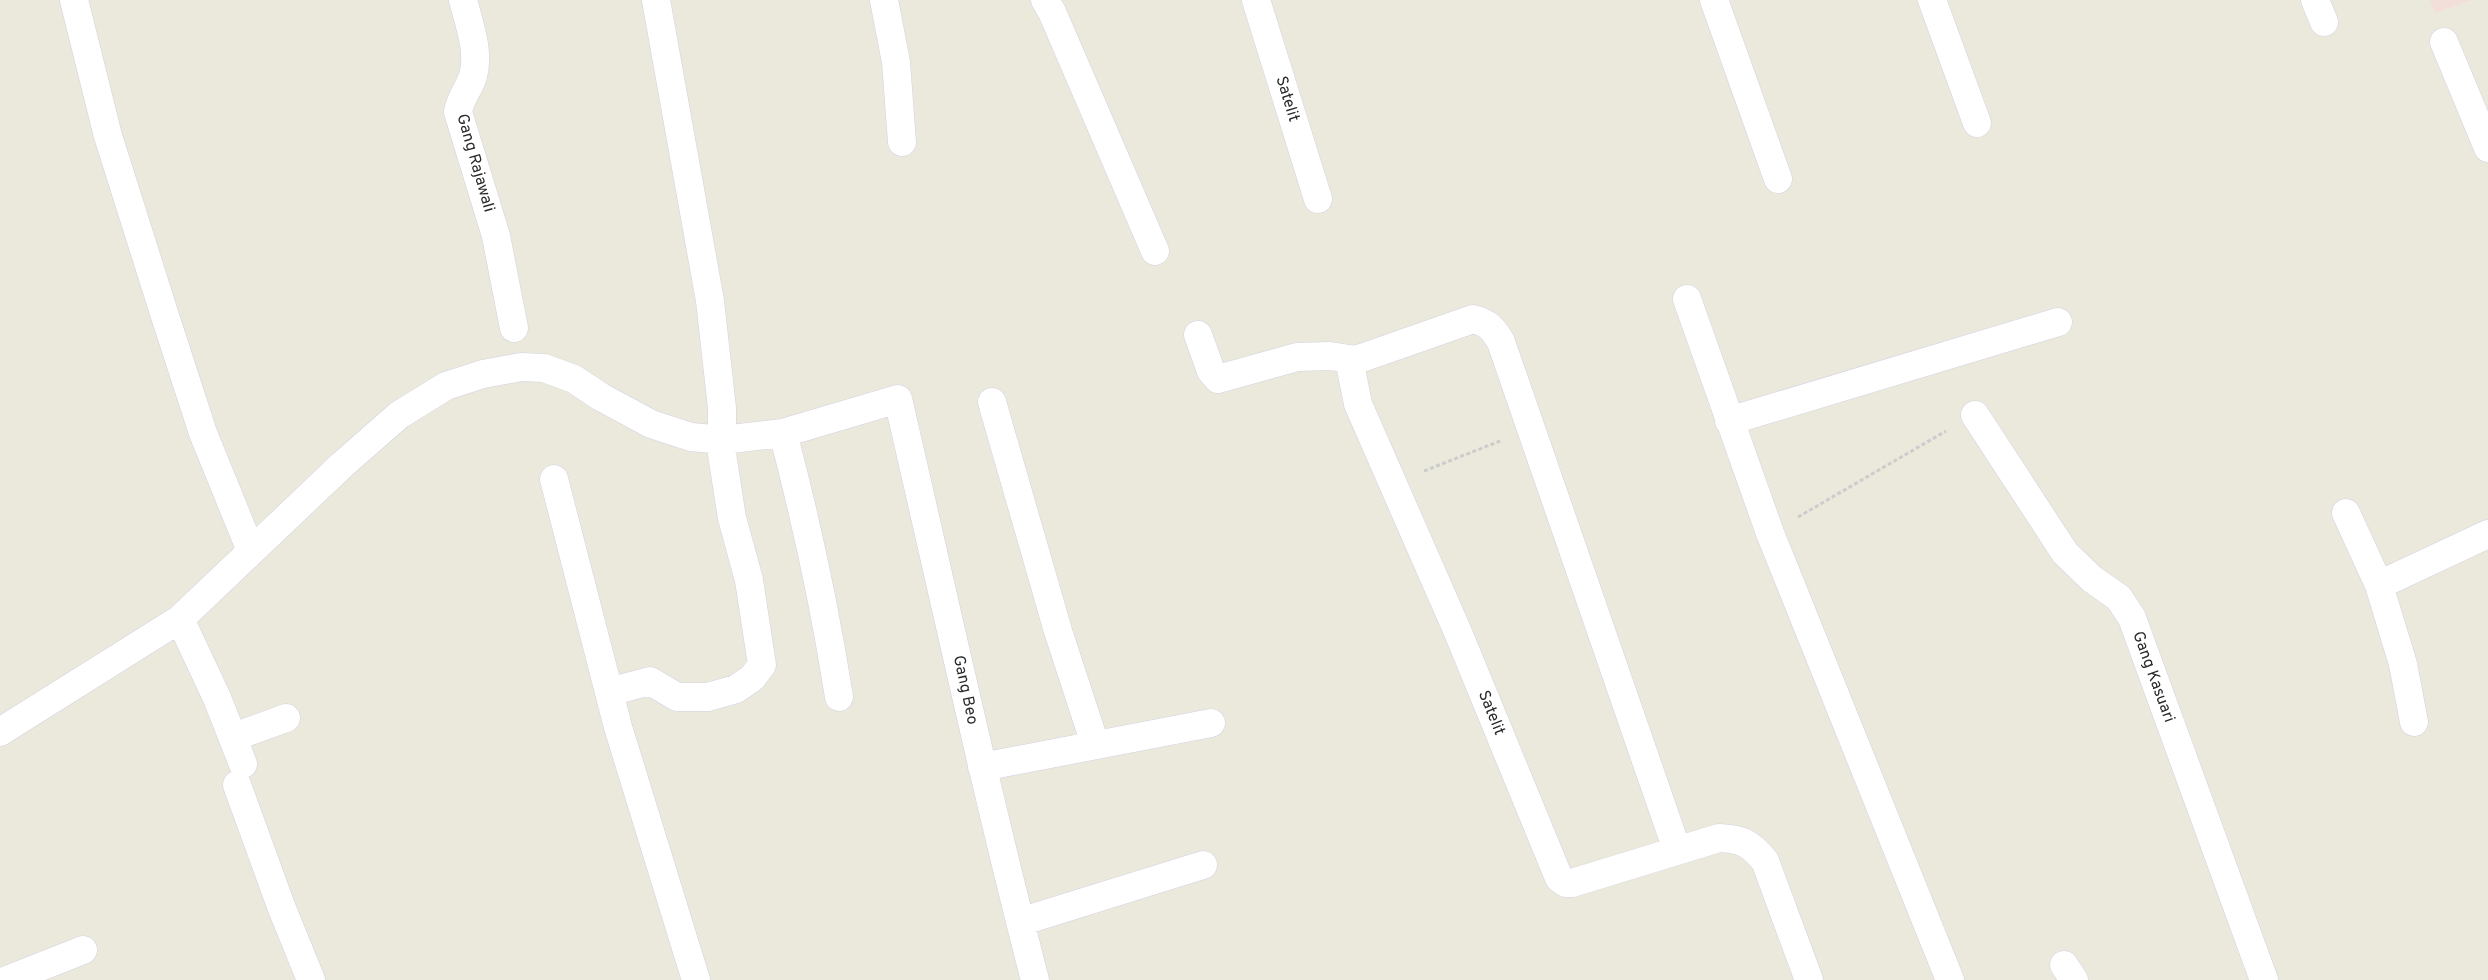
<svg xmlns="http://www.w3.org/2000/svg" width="2488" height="980" viewBox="0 0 2488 980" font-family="Overpass,sans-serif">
  <rect width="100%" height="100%" fill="#ebe9db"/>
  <!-- medical -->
  <path fill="#f2dfd9" d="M 2430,0 L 2472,0 L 2435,13 Z"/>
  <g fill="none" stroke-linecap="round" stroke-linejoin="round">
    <!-- minor casing -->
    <g stroke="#d3d1e2" stroke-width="29">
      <path id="minor" d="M 74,0 L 108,136 L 165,316 L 203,433 L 251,551
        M 463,0 C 469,24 480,52 473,76 C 469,89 460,98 458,112 L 496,236 L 514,328
        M 884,0 L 896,62 L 902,142
        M 1045,0 L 1052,12 L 1155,251
        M 1256,0 L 1318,199
        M 1714,0 L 1778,179
        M 1932,0 L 1977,123
        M 2315,0 L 2324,22
        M 2444,42 L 2488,148
        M 1687,299 L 1770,533 L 1950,980
        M 1198,335 L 1211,371 L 1218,379 L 1297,357 L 1330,356 L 1356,360 L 1473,319 C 1488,323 1493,328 1501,342 L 1677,850
        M 1356,360 L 1351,369 L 1358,404 L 1457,630 L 1559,878 L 1566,883 L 1572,883 L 1719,838 C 1742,839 1750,843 1765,861 L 1809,980
        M 992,402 L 1058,631 L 1095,744
        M 1975,415 L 2065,553 L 2092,579 L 2119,598 L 2132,618 L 2264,980
        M 1729,421 L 2058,322
        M 783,433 C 806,520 825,608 839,697
        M 554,479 L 618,727 L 696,980
        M 2346,513 L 2379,585 L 2403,664 L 2414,722
        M 2379,585 L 2488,534
        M 180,619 L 217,698 L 243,764
        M 609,692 L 650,681 L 677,697 L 708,697 L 736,689 L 752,678 L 762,665 L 749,580 L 732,518 L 722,454 L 722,408 L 710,301 L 656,0
        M 0,732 L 180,619 L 342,465 L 399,415 L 446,386 L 483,374 L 521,367 L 544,368 L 574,379 L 601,397 L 651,424 L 691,437 L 723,440 L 783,433 L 898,399 C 943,593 985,787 1035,980
        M 234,737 L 286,718
        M 982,767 L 1211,723
        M 237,785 L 281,906 L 311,980
        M 1020,922 L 1203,865
        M 2064,965 L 2074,980
        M 7,980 L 83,950"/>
    </g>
    <!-- path -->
    <path stroke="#ccc" stroke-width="3" stroke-dasharray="4 2.5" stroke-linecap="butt" d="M 1424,471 L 1500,441
      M 1798,517 L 1946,431"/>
    <!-- minor -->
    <use href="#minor" stroke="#fff" stroke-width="28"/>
  </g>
  <g text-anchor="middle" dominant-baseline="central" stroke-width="4" stroke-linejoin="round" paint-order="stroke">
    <!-- street labels -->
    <g font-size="16" fill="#292929" stroke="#fff">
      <text transform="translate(1287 99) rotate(73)">Satelit</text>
      <text transform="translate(475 163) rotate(74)">Gang Rajawali</text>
      <text transform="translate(2153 677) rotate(70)">Gang Kasuari</text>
      <text transform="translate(965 690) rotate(78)">Gang Beo</text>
      <text transform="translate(1491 713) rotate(68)">Satelit</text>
    </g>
  </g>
</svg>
